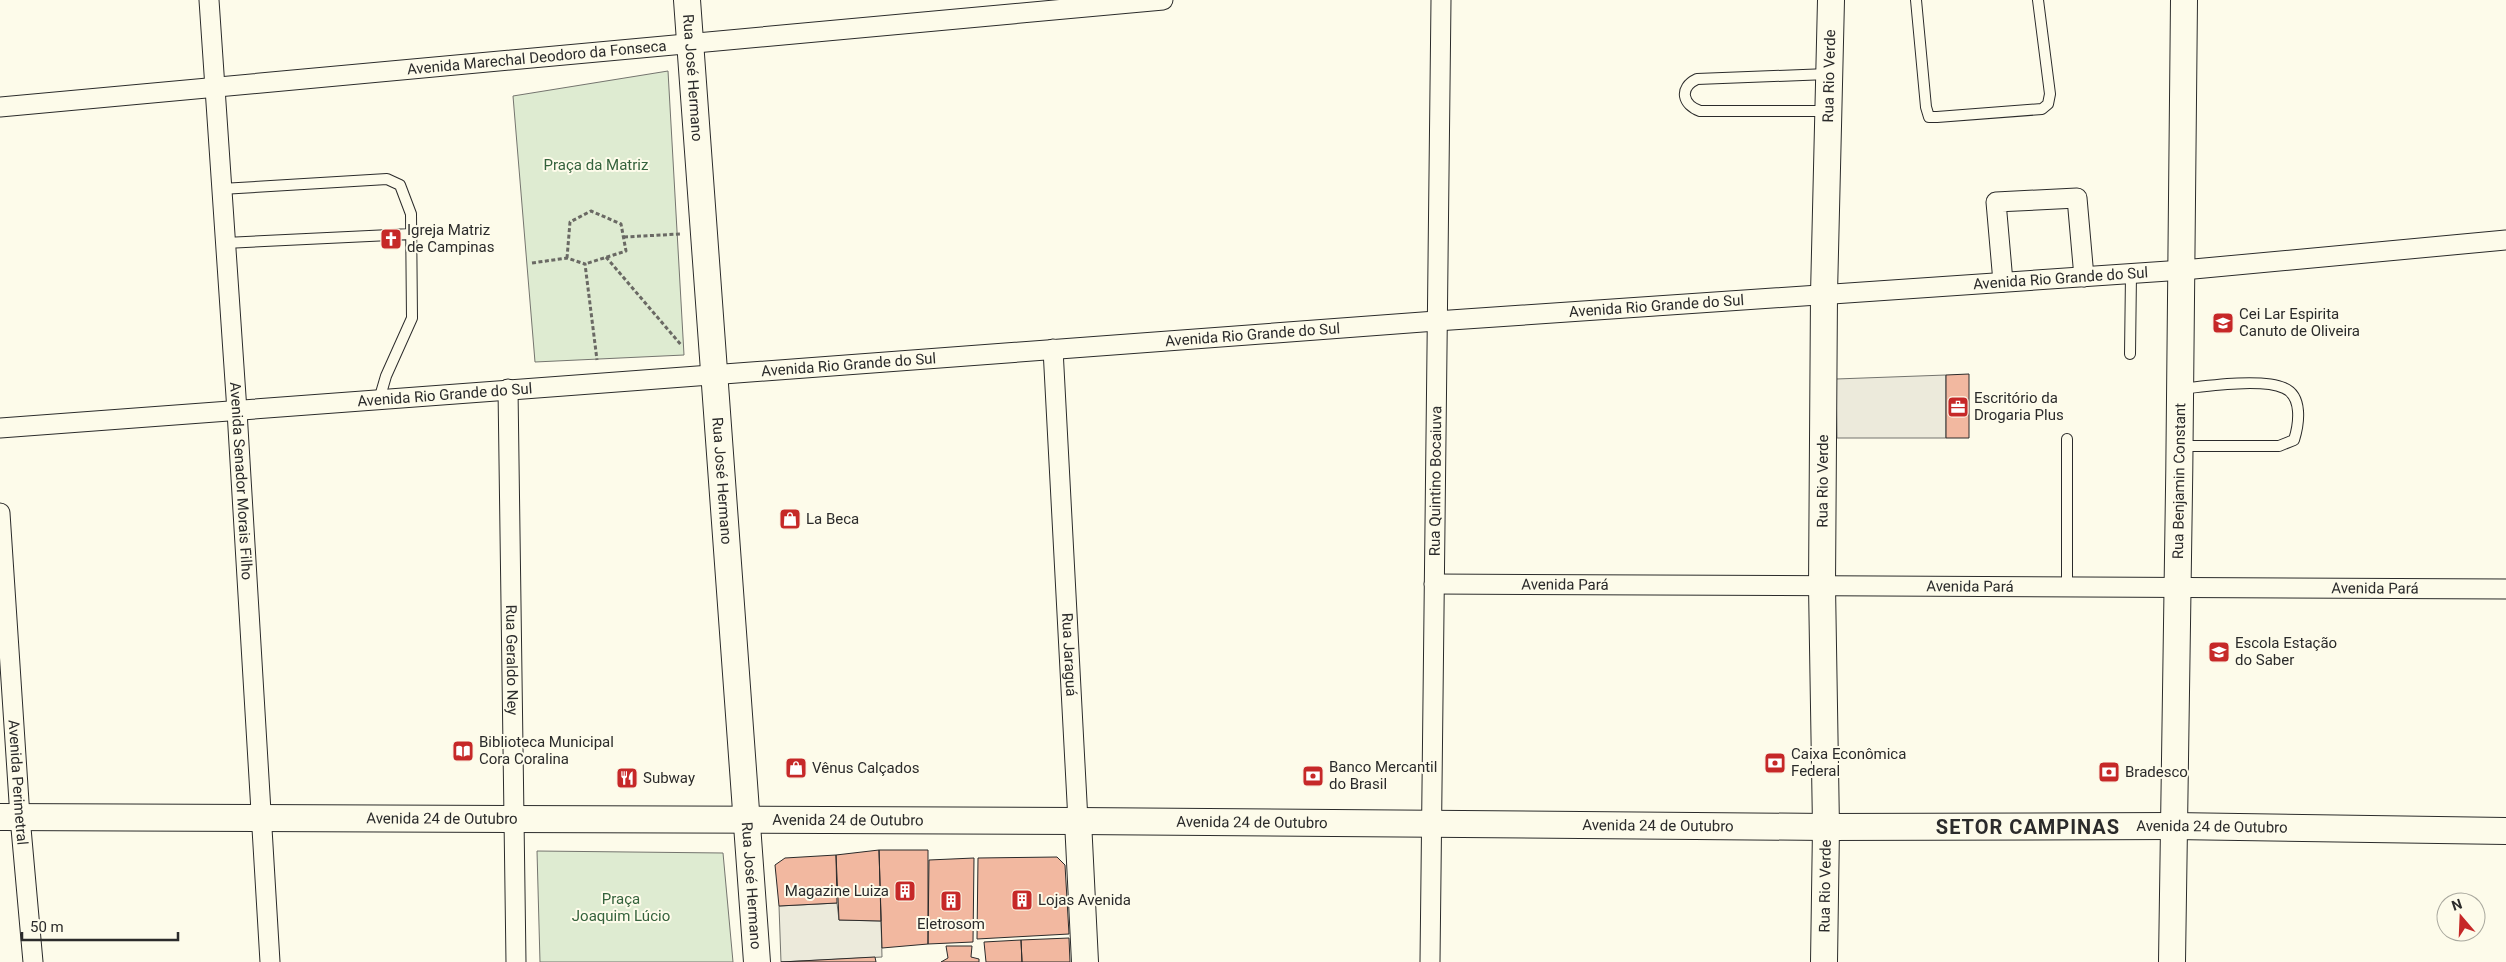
<svg xmlns="http://www.w3.org/2000/svg" width="2506" height="962" viewBox="0 0 2506 962" font-family="Roboto,sans-serif">
  <rect width="100%" height="100%" fill="#fdfbea"/>
  <!-- green -->
  <path fill="#deebd1" stroke="#74746e" d="M 668,71 L 684,355 L 535,362 L 513,96 Z
    M 537,851 L 723,853 L 733,962 L 540,962 Z"/>
  <!-- parking -->
  <path fill="#eceadb" stroke="#74746e" d="M 1946,375 L 1946,438 L 1837,438 L 1836,379 Z
    M 837,903 L 839,920 L 881,921 L 882,957 L 781,962 L 779,906 Z"/>
  <!-- building -->
  <path fill="#f2b8a0" stroke="#2b2b2b" d="M 1969,374 L 1969,438 L 1946,438 L 1946,375 Z
    M 879,850 L 928,850 L 928,944 L 882,948 Z
    M 879,850 L 881,921 L 839,920 L 836,855 Z
    M 836,855 L 837,903 L 779,906 L 775,865 L 785,858 Z
    M 1057,857 L 1065,865 L 1069,934 L 977,939 L 978,858 Z
    M 974,858 L 973,942 L 928,944 L 929,860 Z
    M 1069,938 L 1070,962 L 1022,962 L 1021,940 Z
    M 1021,940 L 1022,962 L 986,962 L 984,942 Z
    M 946,946 L 972,946 L 971,957 L 979,959 L 979,962 L 941,962 L 948,958 Z
    M 875,957 L 876,962 L 781,962 Z"/>
  <g fill="none" stroke-linecap="round" stroke-linejoin="round">
    <!-- lane casing -->
    <g stroke="#2b2b2b" stroke-width="12">
      <path id="lane" d="M 1916,0 L 1926,107 L 1929,117 L 1937,117 L 2042,109 L 2048,104 L 2050,94 L 2038,0
        M 1827,111 L 1700,111 C 1683,105 1678,88 1697,79 L 1828,74
        M 221,189 L 387,179 L 400,185 L 411,214 L 412,318 L 386,376 L 379,400
        M 225,243 L 411,234
        M 2130,354 L 2131,274
        M 2067,439 L 2067,587
        M 2180,446 L 2279,446 L 2294,440 C 2299,424 2303,396 2284,388 C 2262,378 2205,386 2180,389"/>
    </g>
    <!-- street casing -->
    <g stroke="#2b2b2b" stroke-width="21">
      <g id="street">
        <path id="s1" d="M 209,0 L 237,411 L 270,962"/>
        <path id="s2" d="M 0,107 L 1163,0"/>
        <path d="M 2003,282 L 1996,202 L 2077,198 L 2084,277"/>
        <path id="s3" d="M 1053,349 L 1078,821"/>
        <path id="s4" d="M 508,389 L 516,962"/>
        <path id="s5" d="M 0,428 L 1436,321 L 2183,270 L 2506,240"/>
        <path id="s6" d="M 0,513 L 20,817 L 33,962"/>
        <path id="s7" d="M 1434,584 L 2506,589"/>
        <path id="s8" d="M 1430,962 L 1441,0"/>
      </g>
    </g>
    <!-- secondary casing -->
    <g stroke="#2b2b2b" stroke-width="28">
      <g id="secondary">
        <path id="s9" d="M 687,0 L 757,962"/>
        <path id="s10" d="M 0,817 L 1078,821 L 1826,827 L 2174,826 L 2506,831"/>
        <path d="M 1078,821 L 1085,962"/>
        <path id="s11" d="M 1824,962 L 1826,827 L 1822,586 L 1824,294 L 1831,0"/>
        <path id="s12" d="M 2172,962 C 2176,641 2183,321 2184,0"/>
      </g>
    </g>
    <!-- path -->
    <path stroke="#6a6964" stroke-width="3" stroke-dasharray="4 2.5" stroke-linecap="butt" d="M 624,237 L 680,234
      M 606,257 L 682,346
      M 567,258 L 570,222 L 591,211 L 621,224 L 626,251 L 585,264
      M 532,263 L 567,258 L 585,264 L 597,360"/>
    <!-- lane -->
    <use href="#lane" stroke="#fdfbea" stroke-width="10"/>
    <!-- street -->
    <use href="#street" stroke="#fdfbea" stroke-width="19"/>
    <!-- secondary -->
    <use href="#secondary" stroke="#fdfbea" stroke-width="26"/>
  </g>
  <!-- icons -->
  <defs>
    <g id="church-square" transform="scale(1.125)"><rect x="-9" y="-9" width="18" height="18" rx="4" fill="#c62828" stroke="#fdfbea"/><path d="M-1.2-6h2.4v3.5h3.3v2.4h-3.3V6h-2.4V-.1h-3.3v-2.4h3.3Z" fill="#fff"/></g>
    <g id="school-square" transform="scale(1.125)"><rect x="-9" y="-9" width="18" height="18" rx="4" fill="#c62828" stroke="#fdfbea"/><path d="M0-5L7-2L0 1L-7-2ZM-4 1L0 2.5L4 1V4Q0 6-4 4Z" fill="#fff"/></g>
    <g id="office-square" transform="scale(1.125)"><rect x="-9" y="-9" width="18" height="18" rx="4" fill="#c62828" stroke="#fdfbea"/><path d="M-6-3h4V-5.5h4V-3h4V5H-6ZM-1-4.5V-3h2v-1.5ZM-6 0V1H6V0Z" fill="#fff"/></g>
    <g id="shop-square" transform="scale(1.125)"><rect x="-9" y="-9" width="18" height="18" rx="4" fill="#c62828" stroke="#fdfbea"/><path d="M-5-2.5h2.3a2.7 3.5 0 0 1 5.4 0H5L5.5 6h-11ZM-1.5-2.5h3a1.5 2.3 0 0 0-3 0Z" fill="#fff"/></g>
    <g id="library-square" transform="scale(1.125)"><rect x="-9" y="-9" width="18" height="18" rx="4" fill="#c62828" stroke="#fdfbea"/><path d="M-6-4Q-3-5.5-.7-3.5V5Q-3 3-6 4ZM6-4Q3-5.5 .7-3.5V5Q3 3 6 4Z" fill="#fff"/></g>
    <g id="bank-square" transform="scale(1.125)"><rect x="-9" y="-9" width="18" height="18" rx="4" fill="#c62828" stroke="#fdfbea"/><path d="M-6-4H6V4H-6ZM0-2.3a2.3 2.3 0 1 0 0 4.6a2.3 2.3 0 1 0 0-4.6Z" fill="#fff"/></g>
    <g id="restaurant-square" transform="scale(1.125)"><rect x="-9" y="-9" width="18" height="18" rx="4" fill="#c62828" stroke="#fdfbea"/><path d="M-5-6h1v4h1v-4h1v4h1v-4h1v5L-1.5 .5V6h-2V.5L-5-1ZM5-6V6H3V1.5H1.5Q1.5-4 5-6Z" fill="#fff"/></g>
    <g id="building-square" transform="scale(1.125)"><rect x="-9" y="-9" width="18" height="18" rx="4" fill="#c62828" stroke="#fdfbea"/><path d="M-4-6H4V6H1V3H-1V6H-4ZM-2.5-4.3h1.7v1.8h-1.7ZM.8-4.3h1.7v1.8H.8ZM-2.5-1h1.7V.8h-1.7ZM.8-1h1.7V.8H.8Z" fill="#fff"/></g>
  </defs>
  <g fill-rule="evenodd">
    <use href="#church-square" x="391" y="239"/>
    <use href="#school-square" x="2223" y="323"/>
    <use href="#office-square" x="1958" y="407"/>
    <use href="#shop-square" x="790" y="519"/>
    <use href="#school-square" x="2219" y="652"/>
    <use href="#library-square" x="463" y="751"/>
    <use href="#bank-square" x="1775" y="763"/>
    <use href="#shop-square" x="796" y="768"/>
    <use href="#bank-square" x="2109" y="772"/>
    <use href="#bank-square" x="1313" y="776"/>
    <use href="#restaurant-square" x="627" y="778"/>
    <use href="#building-square" x="905" y="891"/>
    <use href="#building-square" x="1022" y="900"/>
    <use href="#building-square" x="951" y="901"/>
  </g>
  <g text-anchor="middle" dominant-baseline="central" stroke-width="4" stroke-linejoin="round" paint-order="stroke">
    <!-- street labels -->
    <g font-size="15" fill="#2b2b2b" stroke="#fdfbea">
      <text stroke="none"><textPath href="#s2" startOffset="539">Avenida Marechal Deodoro da Fonseca</textPath></text>
      <text stroke="none"><textPath href="#s11" startOffset="886">Rua Rio Verde</textPath></text>
      <text stroke="none"><textPath href="#s9" startOffset="78">Rua José Hermano</textPath></text>
      <text stroke="none"><textPath href="#s5" startOffset="2066">Avenida Rio Grande do Sul</textPath></text>
      <text stroke="none"><textPath href="#s5" startOffset="1661">Avenida Rio Grande do Sul</textPath></text>
      <text stroke="none"><textPath href="#s5" startOffset="1256">Avenida Rio Grande do Sul</textPath></text>
      <text stroke="none"><textPath href="#s5" startOffset="851">Avenida Rio Grande do Sul</textPath></text>
      <text stroke="none"><textPath href="#s5" startOffset="446">Avenida Rio Grande do Sul</textPath></text>
      <text stroke="none"><textPath href="#s1" startOffset="482">Avenida Senador Morais Filho</textPath></text>
      <text stroke="none"><textPath href="#s9" startOffset="482">Rua José Hermano</textPath></text>
      <text stroke="none"><textPath href="#s8" startOffset="481">Rua Quintino Bocaiuva</textPath></text>
      <text stroke="none"><textPath href="#s11" startOffset="481">Rua Rio Verde</textPath></text>
      <text stroke="none"><textPath href="#s12" startOffset="481">Rua Benjamin Constant</textPath></text>
      <text stroke="none"><textPath href="#s7" startOffset="131">Avenida Pará</textPath></text>
      <text stroke="none"><textPath href="#s7" startOffset="536">Avenida Pará</textPath></text>
      <text stroke="none"><textPath href="#s7" startOffset="941">Avenida Pará</textPath></text>
      <text stroke="none"><textPath href="#s3" startOffset="306">Rua Jaraguá</textPath></text>
      <text stroke="none"><textPath href="#s4" startOffset="271">Rua Geraldo Ney</textPath></text>
      <text stroke="none"><textPath href="#s6" startOffset="270">Avenida Perimetral</textPath></text>
      <text stroke="none"><textPath href="#s10" startOffset="442">Avenida 24 de Outubro</textPath></text>
      <text stroke="none"><textPath href="#s10" startOffset="848">Avenida 24 de Outubro</textPath></text>
      <text stroke="none"><textPath href="#s10" startOffset="1252">Avenida 24 de Outubro</textPath></text>
      <text stroke="none"><textPath href="#s10" startOffset="1658">Avenida 24 de Outubro</textPath></text>
      <text stroke="none"><textPath href="#s10" startOffset="2212">Avenida 24 de Outubro</textPath></text>
      <text stroke="none"><textPath href="#s9" startOffset="888">Rua José Hermano</textPath></text>
      <text stroke="none"><textPath href="#s11" startOffset="76">Rua Rio Verde</textPath></text>
    </g>
    <!-- park labels -->
    <g font-size="15" fill="#34623c" stroke="#fdfbea">
      <text x="596" y="165">Praça da Matriz</text>
      <text x="621" y="899">Praça<tspan x="621" dy="17">Joaquim Lúcio</tspan></text>
    </g>
    <!-- poi labels -->
    <g font-size="15" fill="#2b2b2b" stroke="#fdfbea" text-anchor="start">
      <text x="407" y="230">Igreja Matriz<tspan x="407" dy="17">de Campinas</tspan></text>
      <text x="2239" y="314">Cei Lar Espirita<tspan x="2239" dy="17">Canuto de Oliveira</tspan></text>
      <text x="1974" y="398">Escritório da<tspan x="1974" dy="17">Drogaria Plus</tspan></text>
      <text x="806" y="519">La Beca</text>
      <text x="2235" y="643">Escola Estação<tspan x="2235" dy="17">do Saber</tspan></text>
      <text x="479" y="742">Biblioteca Municipal<tspan x="479" dy="17">Cora Coralina</tspan></text>
      <text x="1791" y="754">Caixa Econômica<tspan x="1791" dy="17">Federal</tspan></text>
      <text x="1329" y="767">Banco Mercantil<tspan x="1329" dy="17">do Brasil</tspan></text>
      <text x="812" y="768">Vênus Calçados</text>
      <text x="2125" y="772">Bradesco</text>
      <text x="643" y="778">Subway</text>
      <text x="889" y="891" text-anchor="end">Magazine Luiza</text>
      <text x="1038" y="900">Lojas Avenida</text>
      <text x="951" y="924" text-anchor="middle">Eletrosom</text>
    </g>
    <!-- district labels -->
    <g font-size="20" font-weight="bold" letter-spacing="1" fill="#2b2b2b" stroke="#fdfbea">
      <text x="2028" y="827">SETOR CAMPINAS</text>
    </g>
  </g>
  <!-- north arrow -->
  <g transform="translate(2461 917) rotate(341)"><circle r="24" fill="#fdfbea" stroke="#a9a89e"/>
  <path d="M0-4L9 19L0 12L-9 19Z" fill="#c62828"/>
  <text y="-8" font-size="14" font-weight="bold" text-anchor="middle" fill="#2b2b2b">N</text>
  </g>
  <!-- scale -->
  <path d="M22 932v8h156v-8" fill="none" stroke="#2b2b2b" stroke-width="2.5"/>
  <text x="30" y="932" font-size="15" fill="#2b2b2b" stroke="#fdfbea" stroke-width="4" paint-order="stroke">50 m</text>
</svg>
